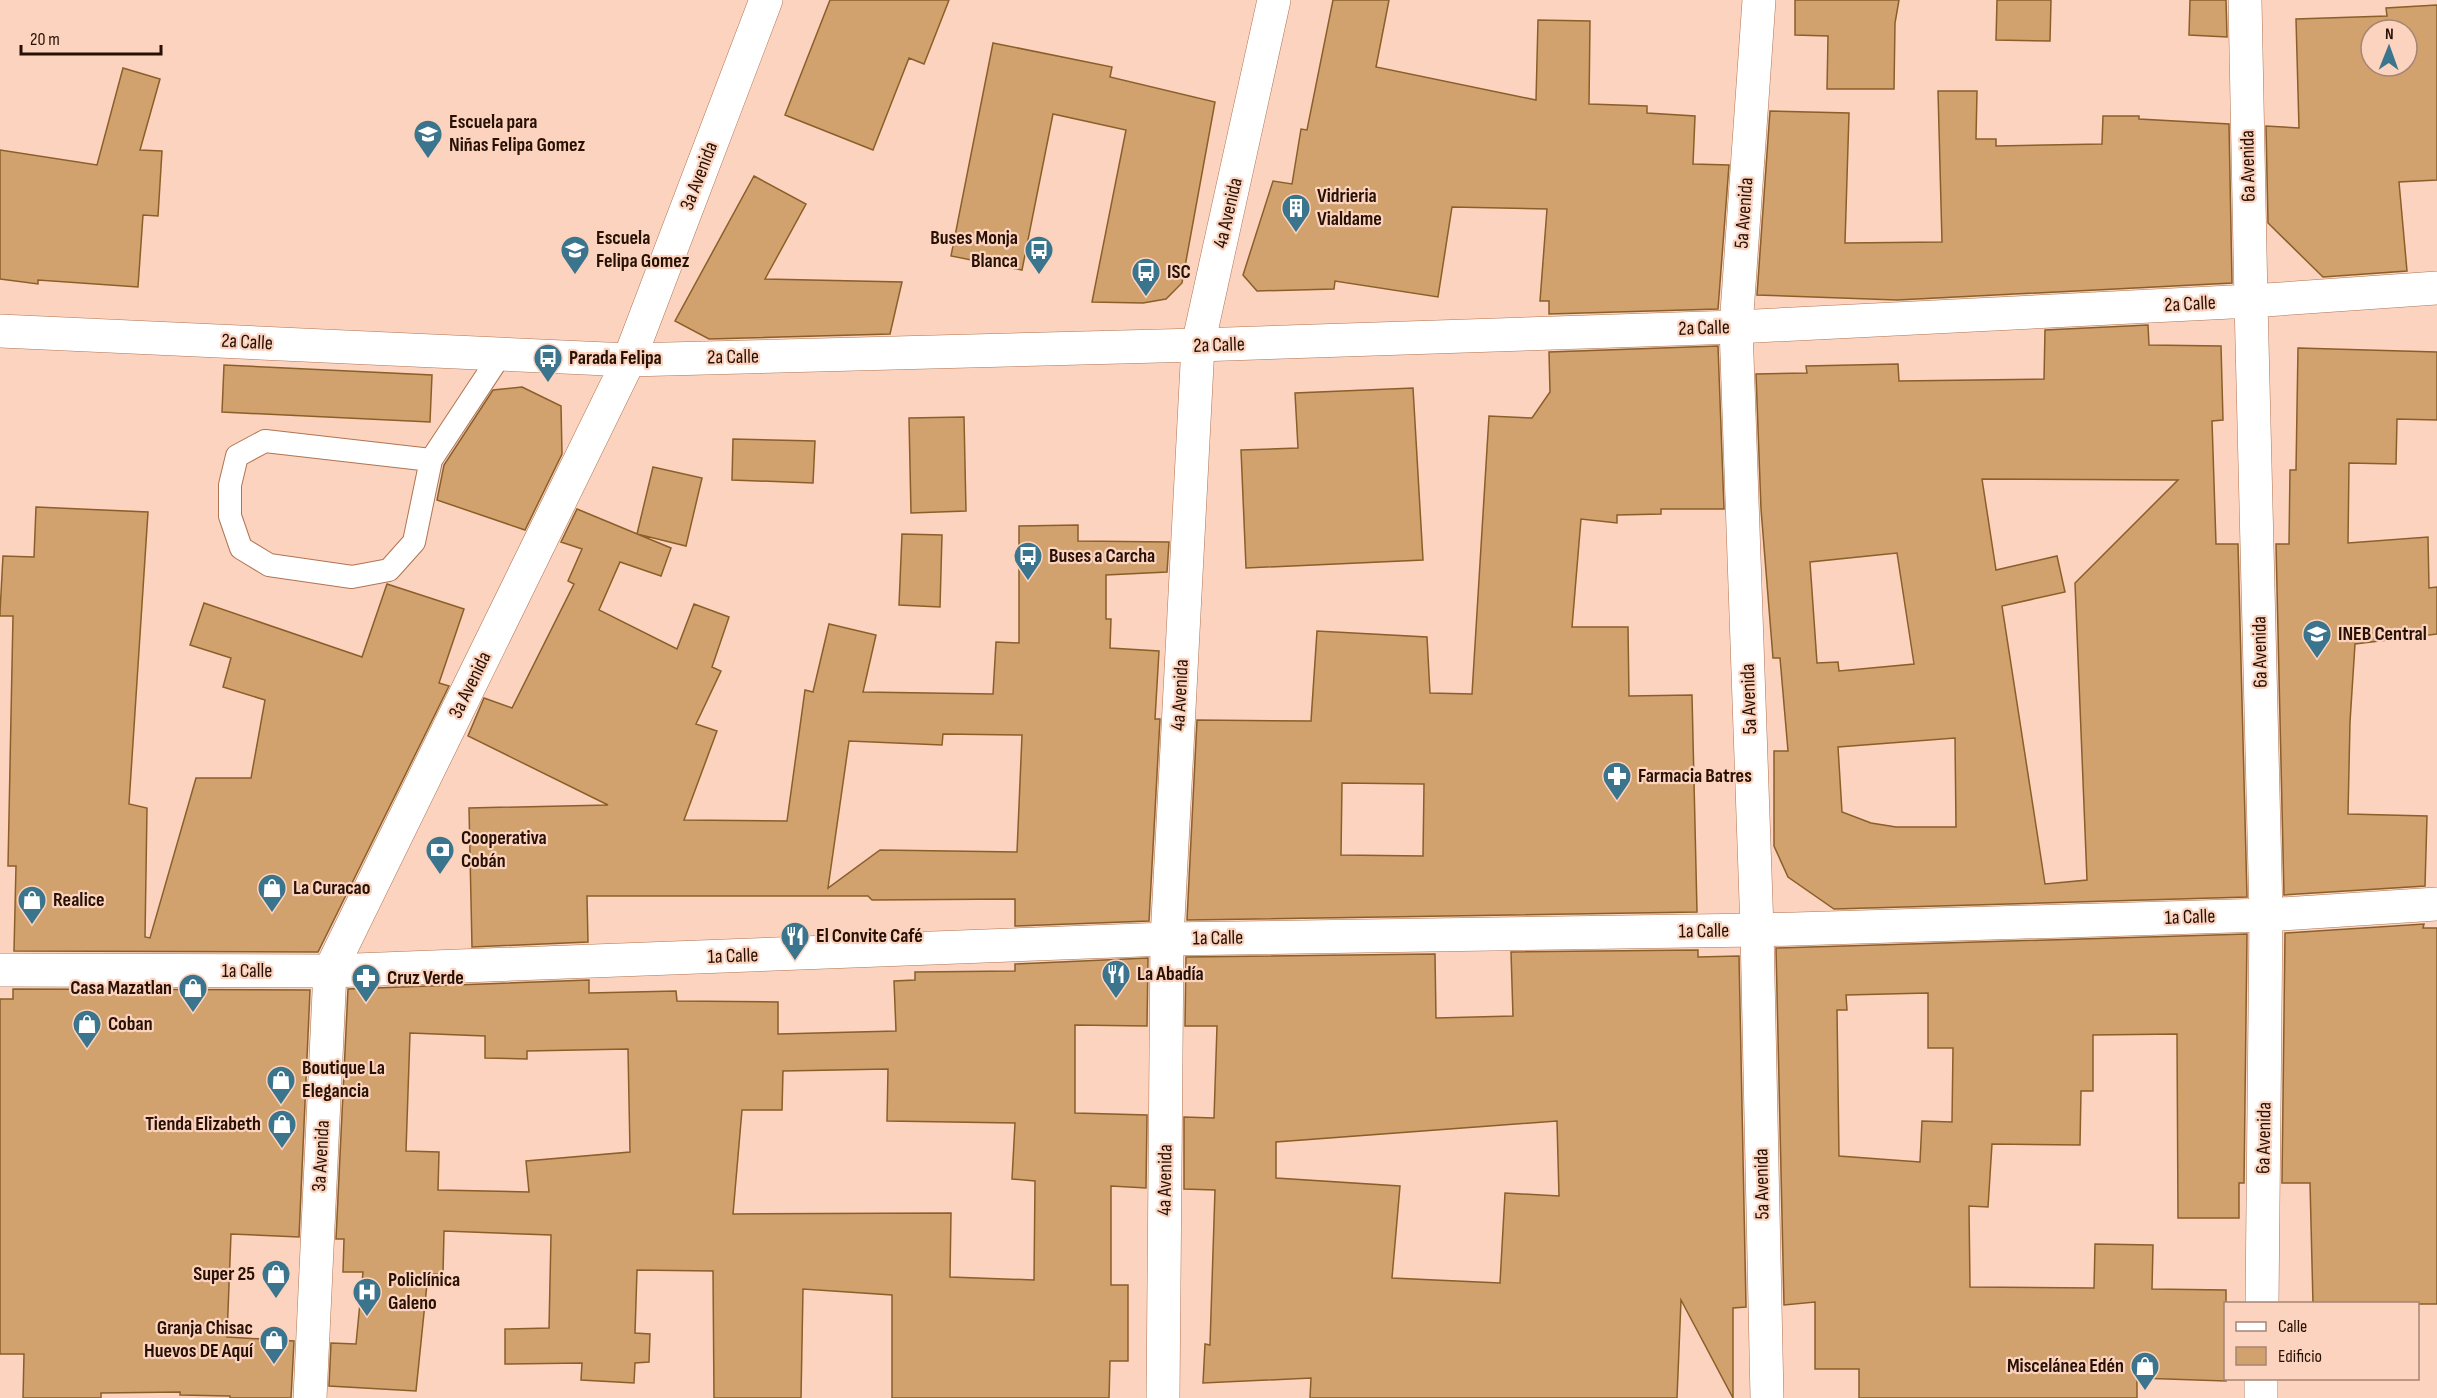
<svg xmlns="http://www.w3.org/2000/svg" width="2437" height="1398" viewBox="0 0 2437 1398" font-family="'Sofia Sans Condensed',sans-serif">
  <rect width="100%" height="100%" fill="#fbd3be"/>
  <!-- building -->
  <path fill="#d1a26d" stroke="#8a5f2a" stroke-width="1.5" fill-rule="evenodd" d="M 830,0 L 949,0 L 924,64 L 909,58 L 873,150 L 785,115 Z
    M 1333,0 L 1389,0 L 1376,67 L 1536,100 L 1538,20 L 1590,21 L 1589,104 L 1647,106 L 1647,113 L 1695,116 L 1693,164 L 1729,165 L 1718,309 L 1549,314 L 1549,301 L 1540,301 L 1547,209 L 1452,207 L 1438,297 L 1335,281 L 1334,289 L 1257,291 L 1243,275 L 1273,181 L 1292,184 L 1301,129 L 1307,130 Z
    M 1795,0 L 1899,0 L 1895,23 L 1894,89 L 1827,89 L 1828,36 L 1795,35 Z
    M 1997,0 L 2051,0 L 2050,41 L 1996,40 Z
    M 2190,0 L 2226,0 L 2227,37 L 2189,35 Z
    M 2437,5 L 2437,180 L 2399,182 L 2407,271 L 2323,277 L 2268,223 L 2266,126 L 2299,128 L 2296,19 L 2387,16 L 2386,8 ZM 2371,30 L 2407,30 L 2407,66 L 2371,66 Z
    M 993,43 L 1112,67 L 1110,77 L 1215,102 L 1182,283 L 1166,299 L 1143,303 L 1092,302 L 1126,130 L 1053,114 L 1022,270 L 951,256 Z
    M 123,68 L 160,79 L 140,150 L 162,151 L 158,216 L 143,215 L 138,287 L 38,280 L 38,284 L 0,279 L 0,150 L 97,165 Z
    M 1938,91 L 1977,91 L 1976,139 L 1996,139 L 1996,146 L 2102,144 L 2103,116 L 2139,116 L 2139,119 L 2229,124 L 2232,283 L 1897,300 L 1757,295 L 1770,111 L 1849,113 L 1845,243 L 1942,242 Z
    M 754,176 L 806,204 L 765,279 L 902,282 L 890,334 L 709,339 L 675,321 Z
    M 2148,325 L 2149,345 L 2221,346 L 2223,420 L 2212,421 L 2216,544 L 2238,544 L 2247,897 L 1834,909 L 1788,877 L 1774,846 L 1774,751 L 1788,751 L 1780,658 L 1773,658 L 1761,509 L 1756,374 L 1807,373 L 1806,366 L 1898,364 L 1899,381 L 2044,379 L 2045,330 ZM 1982,479 L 2178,480 L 2075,583 L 2087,880 L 2045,884 L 2002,606 L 2065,592 L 2057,556 L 1996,570 ZM 1897,553 L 1914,664 L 1839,671 L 1838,662 L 1817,663 L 1810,562 ZM 1955,738 L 1956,827 L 1896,827 L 1871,823 L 1842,812 L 1838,747 Z
    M 1718,346 L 1724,509 L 1661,509 L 1661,514 L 1617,515 L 1617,523 L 1581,519 L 1572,627 L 1628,627 L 1629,696 L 1692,695 L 1697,912 L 1187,920 L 1197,720 L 1311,721 L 1317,631 L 1427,637 L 1430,693 L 1472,694 L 1489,416 L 1532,418 L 1550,392 L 1549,352 ZM 1342,783 L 1424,784 L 1423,856 L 1341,855 Z
    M 2298,348 L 2437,352 L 2437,420 L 2397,419 L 2396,464 L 2349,463 L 2348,543 L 2428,537 L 2429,588 L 2437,587 L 2437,634 L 2355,644 L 2350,722 L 2348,814 L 2427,816 L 2425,886 L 2284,895 L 2276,544 L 2289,544 L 2290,470 L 2296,470 Z
    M 224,365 L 432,375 L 430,422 L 222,412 Z
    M 522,387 L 561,406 L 562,454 L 525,530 L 437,500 L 444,465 L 493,390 Z
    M 1413,388 L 1423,560 L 1246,568 L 1241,450 L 1298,448 L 1295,393 Z
    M 964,417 L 966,511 L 911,513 L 909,418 Z
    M 733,439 L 815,441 L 813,483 L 732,480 Z
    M 653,467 L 702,478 L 686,546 L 637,534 Z
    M 36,507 L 148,512 L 129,804 L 147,808 L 145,937 L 150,938 L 196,778 L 251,778 L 265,700 L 223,687 L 231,658 L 190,645 L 204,603 L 362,657 L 387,584 L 464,609 L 439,683 L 449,686 L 318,952 L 14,951 L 16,866 L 8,866 L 13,616 L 0,616 L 0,612 L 3,556 L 34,557 Z
    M 577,509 L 671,548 L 661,576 L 620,562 L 599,610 L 677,649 L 694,604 L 729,617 L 712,667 L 721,671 L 696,724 L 717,731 L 684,820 L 787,821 L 805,690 L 813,692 L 829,624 L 876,635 L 863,692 L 993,694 L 996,642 L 1019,643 L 1019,526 L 1078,525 L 1078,541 L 1169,542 L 1167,572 L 1106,575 L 1106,619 L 1111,619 L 1110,648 L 1159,651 L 1155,719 L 1160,719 L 1149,921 L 1015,926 L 1015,899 L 872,900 L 868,896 L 587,896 L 588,942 L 472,947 L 469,808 L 608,805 L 468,736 L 484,698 L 512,708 L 574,584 L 568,581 L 582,549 L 561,542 ZM 943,734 L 1022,735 L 1017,852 L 880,850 L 828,888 L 849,741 L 942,745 Z
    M 902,534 L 942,535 L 940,607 L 899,605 Z
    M 2424,924 L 2423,928 L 2437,928 L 2437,1304 L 2313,1304 L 2310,1183 L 2282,1183 L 2285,933 Z
    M 2247,934 L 2244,1183 L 2239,1183 L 2239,1218 L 2178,1218 L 2177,1034 L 2093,1035 L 2093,1091 L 2081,1091 L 2080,1145 L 1992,1144 L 1988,1207 L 1969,1206 L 1970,1287 L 2094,1288 L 2095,1244 L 2153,1245 L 2152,1289 L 2226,1290 L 2226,1381 L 2137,1378 L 2137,1398 L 1859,1398 L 1859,1369 L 1815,1369 L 1815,1302 L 1784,1305 L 1776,948 ZM 1928,993 L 1928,1048 L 1953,1048 L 1952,1122 L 1922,1121 L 1920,1162 L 1839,1156 L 1837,1010 L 1847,1010 L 1846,995 Z
    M 1698,950 L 1698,957 L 1739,956 L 1746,1307 L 1733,1308 L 1733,1398 L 1681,1300 L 1677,1398 L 1310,1398 L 1311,1378 L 1203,1383 L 1205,1344 L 1210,1345 L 1215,1190 L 1184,1189 L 1184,1117 L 1214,1118 L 1217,1026 L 1185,1026 L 1186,957 L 1435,954 L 1436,1018 L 1513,1016 L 1511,952 ZM 1557,1121 L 1559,1196 L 1505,1193 L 1500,1283 L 1392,1278 L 1400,1186 L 1276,1178 L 1276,1142 Z
    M 1148,958 L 1147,1026 L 1075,1025 L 1075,1113 L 1147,1115 L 1146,1188 L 1111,1186 L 1111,1285 L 1128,1285 L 1128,1361 L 1110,1361 L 1109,1398 L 892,1398 L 892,1295 L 803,1289 L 801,1398 L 714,1398 L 713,1271 L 637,1270 L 635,1333 L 650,1334 L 649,1362 L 635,1363 L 634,1383 L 581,1380 L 582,1363 L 505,1364 L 505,1329 L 549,1328 L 551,1235 L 444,1231 L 443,1274 L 428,1274 L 416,1391 L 329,1386 L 331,1343 L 356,1344 L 363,1272 L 343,1272 L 344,1239 L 336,1239 L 348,989 L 589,980 L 589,993 L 676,991 L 677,1001 L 778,1002 L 778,1034 L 896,1031 L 894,981 L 915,980 L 915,972 L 1015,971 L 1015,964 ZM 410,1033 L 485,1036 L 485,1058 L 527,1059 L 527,1051 L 628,1049 L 630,1152 L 526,1161 L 529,1192 L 438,1190 L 439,1152 L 406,1151 ZM 888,1069 L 887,1121 L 1015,1123 L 1012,1179 L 1035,1181 L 1034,1280 L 950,1277 L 951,1213 L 733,1214 L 742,1110 L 782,1110 L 783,1071 Z
    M 13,989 L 310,990 L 299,1237 L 231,1234 L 227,1337 L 294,1341 L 291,1398 L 230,1398 L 230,1396 L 180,1395 L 180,1392 L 101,1393 L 101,1398 L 23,1398 L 24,1354 L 0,1354 L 0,999 L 13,999 Z"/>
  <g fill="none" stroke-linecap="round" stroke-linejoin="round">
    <!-- lane casing -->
    <g stroke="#b07453" stroke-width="24">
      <path id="lane" d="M 431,460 L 265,441 L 237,456 L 230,485 L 230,516 L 241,548 L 269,565 L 352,577 L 389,570 L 414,542 L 431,460 L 501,354"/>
    </g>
    <!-- street casing -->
    <g stroke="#b07453" stroke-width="34">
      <path id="street" d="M 1759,0 L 1736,327 L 1757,930 L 1767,1398
        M 2245,0 L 2251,301
        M 310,1398 L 330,971
        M 1163,1398 L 1167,939 L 1198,345 L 1274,0"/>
    </g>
    <!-- secondary casing -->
    <g stroke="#b07453" stroke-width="34">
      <path id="secondary" d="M 2251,301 L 2266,915 L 2262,1304
        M 0,331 L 629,360 L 1198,345 L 1736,327 L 2251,301 L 2437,288
        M 0,970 L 330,971 L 1167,939 L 1757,930 L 2266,915 L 2437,904
        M 330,971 L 629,360 L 766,0
        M 2261,1398 L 2261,1378"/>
    </g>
    <!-- lane -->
    <use href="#lane" stroke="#fff" stroke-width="22"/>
    <!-- street -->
    <use href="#street" stroke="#fff" stroke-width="33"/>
    <!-- secondary -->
    <use href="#secondary" stroke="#fff" stroke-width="33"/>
  </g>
  <!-- icons -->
  <defs>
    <g id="school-pin" transform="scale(1.5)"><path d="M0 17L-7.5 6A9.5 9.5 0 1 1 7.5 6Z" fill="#3b748d" stroke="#fbd3be"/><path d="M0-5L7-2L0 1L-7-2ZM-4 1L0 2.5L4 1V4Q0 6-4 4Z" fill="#fff"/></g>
    <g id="building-pin" transform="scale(1.5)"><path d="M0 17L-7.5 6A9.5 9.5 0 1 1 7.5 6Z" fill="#3b748d" stroke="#fbd3be"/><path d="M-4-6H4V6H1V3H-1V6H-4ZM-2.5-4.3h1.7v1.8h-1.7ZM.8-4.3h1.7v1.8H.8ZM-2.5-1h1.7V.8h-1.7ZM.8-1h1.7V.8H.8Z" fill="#fff"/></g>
    <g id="bus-pin" transform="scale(1.5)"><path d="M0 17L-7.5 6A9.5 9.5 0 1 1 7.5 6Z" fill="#3b748d" stroke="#fbd3be"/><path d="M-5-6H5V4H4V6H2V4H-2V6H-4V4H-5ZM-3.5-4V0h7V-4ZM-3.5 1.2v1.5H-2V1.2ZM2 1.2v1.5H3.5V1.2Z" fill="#fff"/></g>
    <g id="pharmacy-pin" transform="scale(1.5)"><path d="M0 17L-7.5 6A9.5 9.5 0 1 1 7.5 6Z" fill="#3b748d" stroke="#fbd3be"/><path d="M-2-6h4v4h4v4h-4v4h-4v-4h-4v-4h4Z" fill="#fff"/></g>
    <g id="bank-pin" transform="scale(1.5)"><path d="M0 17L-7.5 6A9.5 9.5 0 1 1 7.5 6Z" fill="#3b748d" stroke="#fbd3be"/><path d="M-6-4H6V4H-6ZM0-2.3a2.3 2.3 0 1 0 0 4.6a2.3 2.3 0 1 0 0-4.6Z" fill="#fff"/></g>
    <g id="shop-pin" transform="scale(1.5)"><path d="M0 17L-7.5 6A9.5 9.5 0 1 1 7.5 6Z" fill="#3b748d" stroke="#fbd3be"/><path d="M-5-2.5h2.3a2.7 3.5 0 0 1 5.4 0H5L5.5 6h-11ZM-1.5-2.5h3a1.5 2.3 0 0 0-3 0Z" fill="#fff"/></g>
    <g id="restaurant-pin" transform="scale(1.5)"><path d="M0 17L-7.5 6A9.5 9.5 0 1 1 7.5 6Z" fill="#3b748d" stroke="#fbd3be"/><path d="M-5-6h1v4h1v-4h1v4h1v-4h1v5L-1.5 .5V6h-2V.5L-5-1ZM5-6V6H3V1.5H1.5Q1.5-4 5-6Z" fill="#fff"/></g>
    <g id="hospital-pin" transform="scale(1.5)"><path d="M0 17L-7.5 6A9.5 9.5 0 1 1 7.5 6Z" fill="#3b748d" stroke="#fbd3be"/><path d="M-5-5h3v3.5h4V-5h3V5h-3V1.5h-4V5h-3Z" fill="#fff"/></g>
  </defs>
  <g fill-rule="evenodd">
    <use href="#school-pin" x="428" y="134"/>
    <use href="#building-pin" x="1296" y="208"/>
    <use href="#school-pin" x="575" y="250"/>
    <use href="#bus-pin" x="1039" y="250"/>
    <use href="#bus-pin" x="1146" y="272"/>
    <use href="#bus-pin" x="548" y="358"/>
    <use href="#bus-pin" x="1028" y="556"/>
    <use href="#school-pin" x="2317" y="634"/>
    <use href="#pharmacy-pin" x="1617" y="776"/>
    <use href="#bank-pin" x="440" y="850"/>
    <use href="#shop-pin" x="272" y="888"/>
    <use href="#shop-pin" x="32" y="900"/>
    <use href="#restaurant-pin" x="795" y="936"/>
    <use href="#restaurant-pin" x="1116" y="974"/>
    <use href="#pharmacy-pin" x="366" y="978"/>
    <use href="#shop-pin" x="193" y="988"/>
    <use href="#shop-pin" x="87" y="1024"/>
    <use href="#shop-pin" x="281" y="1080"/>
    <use href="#shop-pin" x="282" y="1124"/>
    <use href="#shop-pin" x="276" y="1274"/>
    <use href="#hospital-pin" x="367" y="1292"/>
    <use href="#shop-pin" x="274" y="1340"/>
    <use href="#shop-pin" x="2145" y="1366"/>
  </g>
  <g text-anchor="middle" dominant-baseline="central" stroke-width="4.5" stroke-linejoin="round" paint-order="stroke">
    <!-- poi labels -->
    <g font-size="20" font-weight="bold" fill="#271004" stroke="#fbd3be" text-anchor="start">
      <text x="449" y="122">Escuela para<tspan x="449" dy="23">Niñas Felipa Gomez</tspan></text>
      <text x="1317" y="196">Vidrieria<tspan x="1317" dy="23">Vialdame</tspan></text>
      <text x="596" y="238">Escuela<tspan x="596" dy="23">Felipa Gomez</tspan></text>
      <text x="1018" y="238" text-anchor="end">Buses Monja<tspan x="1018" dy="23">Blanca</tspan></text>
      <text x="1167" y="272">ISC</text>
      <text x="569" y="358">Parada Felipa</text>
      <text x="1049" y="556">Buses a Carcha</text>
      <text x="2338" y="634">INEB Central</text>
      <text x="1638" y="776">Farmacia Batres</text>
      <text x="461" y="838">Cooperativa<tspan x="461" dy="23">Cobán</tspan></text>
      <text x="293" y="888">La Curacao</text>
      <text x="53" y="900">Realice</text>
      <text x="816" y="936">El Convite Café</text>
      <text x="1137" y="974">La Abadía</text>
      <text x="387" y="978">Cruz Verde</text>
      <text x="172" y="988" text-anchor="end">Casa Mazatlan</text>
      <text x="108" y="1024">Coban</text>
      <text x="302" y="1068">Boutique La<tspan x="302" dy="23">Elegancia</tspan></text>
      <text x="261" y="1124" text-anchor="end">Tienda Elizabeth</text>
      <text x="255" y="1274" text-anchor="end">Super 25</text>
      <text x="388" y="1280">Policlínica<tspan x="388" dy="23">Galeno</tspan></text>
      <text x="253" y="1328" text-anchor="end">Granja Chisac<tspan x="253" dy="23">Huevos DE Aquí</tspan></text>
      <text x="2124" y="1366" text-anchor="end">Miscelánea Edén</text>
    </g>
    <!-- street labels -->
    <g font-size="20" fill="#271004" stroke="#fbd3be">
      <text transform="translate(2248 166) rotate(-91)">6a Avenida</text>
      <text transform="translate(699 176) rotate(-69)">3a Avenida</text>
      <text transform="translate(1228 213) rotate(-77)">4a Avenida</text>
      <text transform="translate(1744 213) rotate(-86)">5a Avenida</text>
      <text transform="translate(2190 304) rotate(-3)">2a Calle</text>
      <text transform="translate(1704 328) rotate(-2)">2a Calle</text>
      <text transform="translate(247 342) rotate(3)">2a Calle</text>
      <text transform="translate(1219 345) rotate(-2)">2a Calle</text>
      <text transform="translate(733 357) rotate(-1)">2a Calle</text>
      <text transform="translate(2260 652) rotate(-91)">6a Avenida</text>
      <text transform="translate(470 685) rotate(-64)">3a Avenida</text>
      <text transform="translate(1180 695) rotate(-87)">4a Avenida</text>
      <text transform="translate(1749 699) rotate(-92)">5a Avenida</text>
      <text transform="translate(2190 917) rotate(-2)">1a Calle</text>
      <text transform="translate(1704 931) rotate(-1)">1a Calle</text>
      <text transform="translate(1218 938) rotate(-1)">1a Calle</text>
      <text transform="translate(733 956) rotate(-2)">1a Calle</text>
      <text x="247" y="971">1a Calle</text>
      <text transform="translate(2264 1138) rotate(-89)">6a Avenida</text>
      <text transform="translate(321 1156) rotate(-87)">3a Avenida</text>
      <text transform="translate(1165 1180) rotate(-89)">4a Avenida</text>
      <text transform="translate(1762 1184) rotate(-91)">5a Avenida</text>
    </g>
  </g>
  <!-- legend -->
  <rect x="2224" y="1302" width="195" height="78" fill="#fbd3be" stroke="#a68574" stroke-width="1.5"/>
  <rect x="2236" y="1322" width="30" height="9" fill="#ffffff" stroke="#a68574" stroke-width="1.5"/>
  <text x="2278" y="1332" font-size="18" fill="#271004">Calle</text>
  <rect x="2236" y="1347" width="30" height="18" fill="#d1a26d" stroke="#a68574" stroke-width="1.5"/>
  <text x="2278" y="1362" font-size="18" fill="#271004">Edificio</text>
  <!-- north arrow -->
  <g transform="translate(2389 48) rotate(1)"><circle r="28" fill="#fbd3be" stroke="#a68574" stroke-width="1.5"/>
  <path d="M0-4.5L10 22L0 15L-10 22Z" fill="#3b748d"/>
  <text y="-9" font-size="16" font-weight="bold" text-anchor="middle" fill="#271004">N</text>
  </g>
  <!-- scale -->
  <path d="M21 45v9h140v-9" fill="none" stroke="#271004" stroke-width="3"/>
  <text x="30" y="45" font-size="18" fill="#271004" stroke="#fbd3be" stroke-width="4.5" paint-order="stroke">20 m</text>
</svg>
